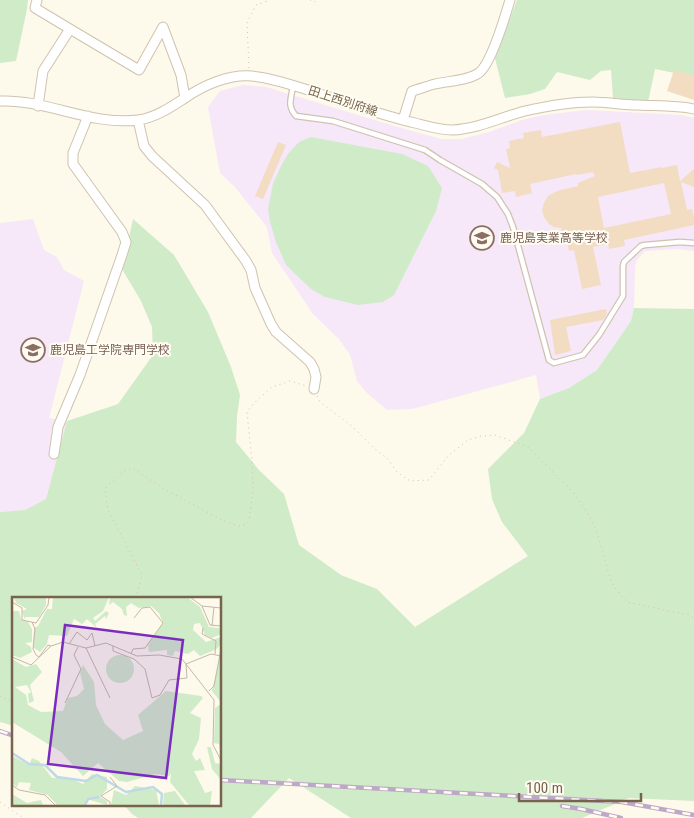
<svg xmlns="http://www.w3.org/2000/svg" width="694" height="818" viewBox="0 0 694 818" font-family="'Roboto Condensed','Noto Sans JP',sans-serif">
  <rect width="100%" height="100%" fill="#fdf9eb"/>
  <!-- education -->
  <path fill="#f6e7f9" d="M 243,85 L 266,87 L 384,123 L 441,139 L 462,139 L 489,132 L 522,120 L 544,115 L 586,110 L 682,115 L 694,118 L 694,251 L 676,249 L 645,251 L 637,260 L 635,266 L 634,308 L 631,321 L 597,370 L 569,388 L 540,399 L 536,375 L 412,409 L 387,410 L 367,393 L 357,381 L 350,355 L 339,339 L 313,314 L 272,253 L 267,227 L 234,186 L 220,173 L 208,107 L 220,91 Z
    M 33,219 L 44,250 L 57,257 L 64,270 L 84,281 L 49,418 L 67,421 L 46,499 L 25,510 L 0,512 L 0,223 Z"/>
  <!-- green -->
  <path fill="#d0ebc8" d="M 0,0 L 28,0 L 27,9 L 16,61 L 0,63 Z
    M 517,0 L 694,0 L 694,77 L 655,69 L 648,102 L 613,98 L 611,70 L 601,71 L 590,80 L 557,72 L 545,89 L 530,94 L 505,98 L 495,58 Z
    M 311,137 L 402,154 L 428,166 L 442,188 L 436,211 L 394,295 L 383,302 L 358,305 L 325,297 L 311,289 L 286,265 L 276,242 L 270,222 L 268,209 L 273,184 L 281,166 L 288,154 L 299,142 Z
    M 133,219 L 174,255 L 208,312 L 231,367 L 240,395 L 237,416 L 236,442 L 259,470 L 284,494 L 299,545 L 341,575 L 377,589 L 415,627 L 528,556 L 502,522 L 492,499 L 488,469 L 524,433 L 540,399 L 569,388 L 597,370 L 631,321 L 634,308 L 694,309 L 694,801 L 629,798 L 582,818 L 351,818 L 289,778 L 251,818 L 138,818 L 132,814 L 123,804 L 220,804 L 220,598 L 14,598 L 14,726 L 0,722 L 0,512 L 25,510 L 46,499 L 67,421 L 118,404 L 153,355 L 152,327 L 141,301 L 122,269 Z"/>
  <!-- building -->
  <path fill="#f2ddc2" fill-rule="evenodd" d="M 674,70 L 694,76 L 694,100 L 667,91 Z
    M 620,122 L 630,173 L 662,167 L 662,168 L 677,165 L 680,181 L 694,169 L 694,187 L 681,182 L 687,210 L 692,209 L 694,218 L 694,225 L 624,240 L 625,246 L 609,249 L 608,244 L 593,247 L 601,285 L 582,289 L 574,250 L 569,251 L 567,243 L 565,244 L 561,228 L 554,227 L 549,224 L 544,217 L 542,210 L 544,203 L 548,196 L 557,191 L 578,186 L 578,183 L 595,176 L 593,172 L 576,175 L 576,174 L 530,184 L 532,193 L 516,197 L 515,191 L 502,193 L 498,170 L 494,168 L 497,162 L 510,168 L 506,149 L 510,148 L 509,141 L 524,138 L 523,133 L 541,130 L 542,137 ZM 664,183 L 671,214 L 604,228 L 598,197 Z
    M 278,142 L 286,145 L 263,199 L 255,196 Z
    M 606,309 L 607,314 L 603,320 L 566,327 L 571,351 L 555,355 L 550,320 Z"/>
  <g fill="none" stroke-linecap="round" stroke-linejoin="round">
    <!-- lane casing -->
    <g stroke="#cfc3af" stroke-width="7">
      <path id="lane" d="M 293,86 C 291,99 287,106 296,116 L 333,121 L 425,150 L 440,160 L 482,184 L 497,197 L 508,214 L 513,227 L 549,360 L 554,363 L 583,355 L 599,335 L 623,296 L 623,266 L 624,262 L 641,246 L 645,245 L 680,242 L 694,243"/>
    </g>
    <!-- street casing -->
    <g stroke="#cfc3af" stroke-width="11">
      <path id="street" d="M 37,0 L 35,8 L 70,29
        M 0,101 C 46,99 91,126 138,120 C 155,118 171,107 185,98 C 204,85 229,74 252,76 C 272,78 292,85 311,91 C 345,102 380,115 415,123 C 427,126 440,130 452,130 C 478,129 501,117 525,111 C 547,106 570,102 592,102 C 607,102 623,105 638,105 C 656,106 676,105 694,109
        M 38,106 L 43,71 L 70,29 L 139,70 L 163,27 L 181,75 L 185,98
        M 138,120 L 144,146 L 152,156 L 205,205 L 246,261 L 251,270 L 255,288 L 271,324 L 276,332 L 310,362 L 314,369 L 316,377 L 314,389
        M 403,120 L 412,91 C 420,89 427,86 435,84 C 447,81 469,81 480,72 C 492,61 505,17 510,0
        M 54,454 L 58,427 L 80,375 L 122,255 L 126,242 L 122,232 L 73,164 L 73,153 L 88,116"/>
    </g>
    <!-- path -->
    <path stroke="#d8c1a5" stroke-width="1" stroke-dasharray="1 4" stroke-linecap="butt" d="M 310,0 L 315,2 L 317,0
      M 249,68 L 247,23 L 256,5 L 270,0
      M 317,396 L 320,402 L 353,427 L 376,450 L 387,458 L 397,472 L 410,481 L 429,480 L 448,456 L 468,440 L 481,436 L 495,435 L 528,447 L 574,493 L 591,519 L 597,532 L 610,578 L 615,588 L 627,602 L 688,615 L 694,618
      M 136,598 L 142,575 L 108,510 L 105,489 L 124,471 L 133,468 L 162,488 L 224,521 L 239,526 L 247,524 L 249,520 L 253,490 L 252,460 L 247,412 L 254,403 L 272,387 L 290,381 L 306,386
      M 0,696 L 14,702
      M 0,802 L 23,818"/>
    <!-- lane -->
    <use href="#lane" stroke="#fff" stroke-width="4.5"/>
    <!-- street -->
    <use href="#street" stroke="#fff" stroke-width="9"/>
    <!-- rail casing -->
    <g stroke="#bea8c8" stroke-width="4.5">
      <path id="rail" d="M 0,731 L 14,736
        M 220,780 L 622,802 L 694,815
        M 562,806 L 581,809 L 621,818"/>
    </g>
    <!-- rail -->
    <use href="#rail" stroke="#fffcf2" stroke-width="2.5" stroke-dasharray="8" stroke-linecap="butt"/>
  </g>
  <!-- icons -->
  <defs>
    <g id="school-ring" transform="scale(1.25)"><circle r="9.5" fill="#fffcf2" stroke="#8d6e63" stroke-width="1.5"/><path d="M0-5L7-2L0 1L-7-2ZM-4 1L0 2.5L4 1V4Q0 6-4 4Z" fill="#8d6e63"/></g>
    <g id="university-ring" transform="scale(1.25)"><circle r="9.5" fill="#fffcf2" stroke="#8d6e63" stroke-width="1.5"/><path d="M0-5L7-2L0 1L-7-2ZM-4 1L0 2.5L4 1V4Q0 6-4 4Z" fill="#8d6e63"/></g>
  </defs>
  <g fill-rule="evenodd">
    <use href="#school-ring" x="482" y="238"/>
    <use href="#university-ring" x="33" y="350"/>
  </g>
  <g text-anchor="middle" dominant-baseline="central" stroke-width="4" stroke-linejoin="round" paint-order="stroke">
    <!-- street labels -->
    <g font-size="12" fill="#78644d" stroke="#fffcf2">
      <text transform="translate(343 101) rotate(18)">田上西別府線</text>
    </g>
    <!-- education labels -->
    <g font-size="12" fill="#785e54" stroke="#fffcf2" text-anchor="start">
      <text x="500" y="238">鹿児島実業高等学校</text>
      <text x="50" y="350">鹿児島工学院専門学校</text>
    </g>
  </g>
  <!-- overview -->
  <g transform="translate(12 597)">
    <rect width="209" height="209" fill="#fdf9eb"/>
    <path d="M 34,0 L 34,8 L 27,20 L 13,20 L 13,23 L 10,14 L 15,12 L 4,6 L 2,1 ZM 41,0 L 97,0 L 91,14 L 81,21 L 83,24 L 94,14 L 97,16 L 94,22 L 93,19 L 83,27 L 85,31 L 75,22 L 70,27 L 62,22 L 55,39 L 37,38 L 35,47 L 28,55 L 21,50 L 22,31 L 26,29 L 35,12 L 40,12 ZM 98,0 L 175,0 L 188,10 L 197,30 L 207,31 L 209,37 L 200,41 L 193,38 L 188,26 L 182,27 L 181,33 L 194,45 L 209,40 L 209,46 L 205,52 L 188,59 L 182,53 L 176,57 L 163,54 L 161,59 L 155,58 L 155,53 L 137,55 L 136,48 L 151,26 L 147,16 L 139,9 L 127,11 L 119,6 L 114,10 L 115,19 L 112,18 L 110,12 L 101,5 L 97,8 ZM 0,14 L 7,14 L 9,22 L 16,25 L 20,32 L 20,45 L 13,46 L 19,50 L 20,55 L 8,61 L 0,58 ZM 209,55 L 209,105 L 200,94 ZM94 72a14 14 0 1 1 28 0a14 14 0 1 1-28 0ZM 0,62 L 14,70 L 24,67 L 30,75 L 18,88 L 22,104 L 17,106 L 16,97 L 19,95 L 15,88 L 3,90 L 14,98 L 16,108 L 29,115 L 51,114 L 56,101 L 65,99 L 72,92 L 68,76 L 71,68 L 82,85 L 84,108 L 93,127 L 111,143 L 131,134 L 126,118 L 154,94 L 189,99 L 191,101 L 178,116 L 189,121 L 187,142 L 180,157 L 184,164 L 188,161 L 193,173 L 182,174 L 193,196 L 200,194 L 198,208 L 177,208 L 158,185 L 159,176 L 157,179 L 143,177 L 115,185 L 107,184 L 86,166 L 71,179 L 49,155 L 0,125 ZM 209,107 L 209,159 L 207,147 L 202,146 L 203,111 ZM 195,150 L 199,150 L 203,166 L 208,167 L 209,183 L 200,172 ZM 0,159 L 17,168 L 20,161 L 27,164 L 40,181 L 57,181 L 71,187 L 80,177 L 95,180 L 95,192 L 88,200 L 95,204 L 95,208 L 75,202 L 73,208 L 45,208 L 36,198 L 17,193 L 19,186 L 7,185 L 5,190 L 0,186 ZM 123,189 L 144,193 L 147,208 L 99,208 L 102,193 L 114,198 ZM 163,194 L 173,208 L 151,208 L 152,196 ZM 0,197 L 15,206 L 29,203 L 31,208 L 0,208 Z" fill="#d0ebc8"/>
    <path fill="none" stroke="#bedae7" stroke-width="2.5" d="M 0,156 L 17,167 L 33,168 L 45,180 L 74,184 L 85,178 L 114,195 L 141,190 L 150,197 L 149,208M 73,208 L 76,202 L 87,200"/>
    <path fill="none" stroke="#c4b9a7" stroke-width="1" d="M 178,0 L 190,9 L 209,11M 0,5 L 10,11 L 10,23 L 24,26 L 36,8 L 37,0M 190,9 L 198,28 L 209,29M 20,25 L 23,32 L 21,52 L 24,58 L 27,60 L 36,48 L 39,49M 200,29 L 202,10M 191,31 L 190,37 L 204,44 L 203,57M 57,47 L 65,35 L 75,43 L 80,36 L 83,49M 101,49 L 101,54 L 122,62 L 133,72 L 140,101 L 148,98 L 157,83 L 175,81 L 174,67 L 199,57 L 209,59M 74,51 L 98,101M 119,57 L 121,52 L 133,51 L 151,26 L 138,10 L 130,11 L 122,21M 0,60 L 19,68 L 39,49 L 51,45 L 74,51 L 94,46 L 125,59 L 147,58 L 170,62 L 202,103 L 201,148 L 209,163M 197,94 L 202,89 L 209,52M 53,106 L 69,72 L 62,58 L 66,50M 0,188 L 7,193 L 33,198 L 43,208M 98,208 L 98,205 L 89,199 L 105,189 L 98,180"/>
    <path fill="#7b2cbf" fill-opacity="0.15" stroke="#7b2cbf" stroke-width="2.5" d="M 53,28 L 171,43 L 154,181 L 36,167 Z"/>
    <rect width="209" height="209" fill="none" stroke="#78644d" stroke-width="2.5"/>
  </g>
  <!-- scale -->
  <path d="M519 793v8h122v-8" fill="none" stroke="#78644d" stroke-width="2.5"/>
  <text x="526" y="793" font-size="15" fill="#78644d" stroke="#fffcf2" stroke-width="4" paint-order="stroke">100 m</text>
</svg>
